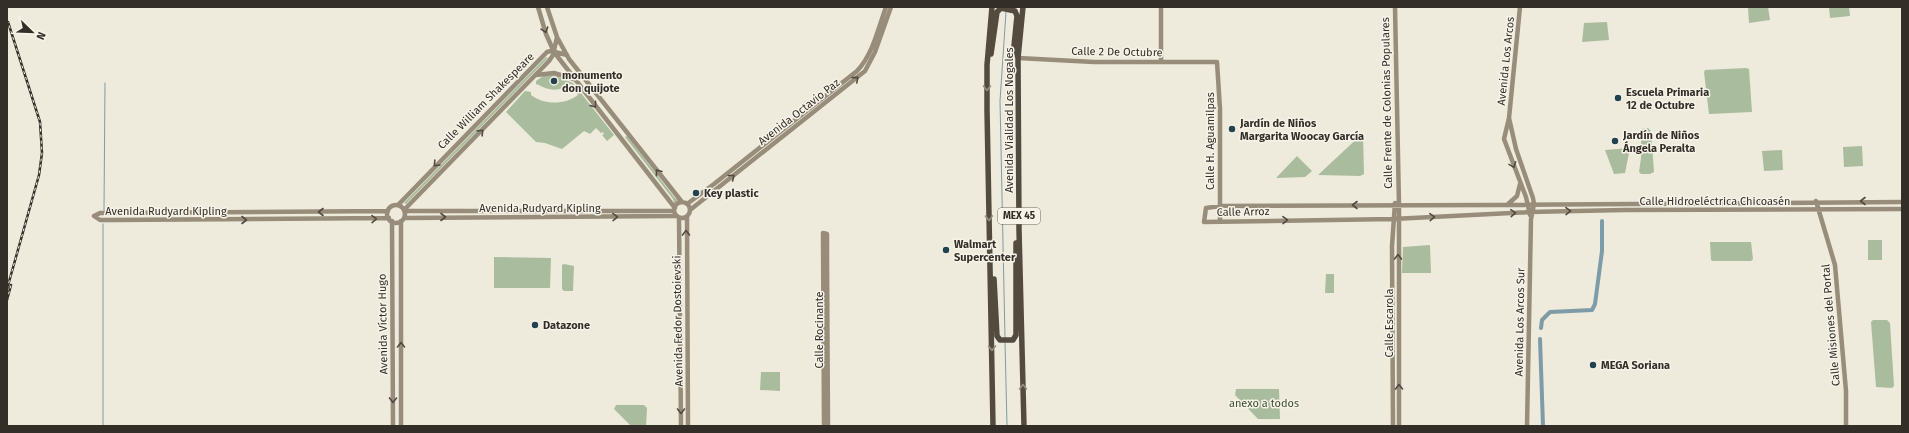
<svg xmlns="http://www.w3.org/2000/svg" width="1909" height="433" viewBox="0 0 1909 433" font-family="'Fira Sans',sans-serif">
  <rect width="100%" height="100%" fill="#eeeadc"/>
  <!-- green -->
  <path fill="#aabc9e" d="M 1748,7 L 1768,7 L 1770,20 L 1749,23 Z
    M 1829,7 L 1849,7 L 1850,16 L 1830,18 Z
    M 1607,22 L 1609,40 L 1582,42 L 1584,23 Z
    M 546,57 L 548,58 L 406,204 L 404,203 Z
    M 1746,68 L 1749,69 L 1752,112 L 1709,114 L 1704,72 L 1705,70 Z
    M 551,74 L 573,83 L 614,135 L 607,141 L 602,135 L 604,134 L 603,132 L 601,133 L 596,128 L 590,134 L 584,131 L 562,149 L 545,143 L 536,142 L 506,112 L 525,91 L 531,92 L 531,95 C 544,105 565,105 578,95 L 571,84 C 559,92 549,91 537,84 L 536,85 L 536,81 L 543,76 Z
    M 1648,128 L 1651,131 L 1654,172 L 1650,174 L 1641,174 L 1639,172 L 1641,158 L 1641,132 L 1642,129 Z
    M 1363,133 L 1364,174 L 1360,176 L 1318,175 Z
    M 627,136 L 675,198 L 680,201 L 675,205 L 673,199 L 625,137 Z
    M 1862,146 L 1863,166 L 1844,167 L 1843,147 Z
    M 1630,148 L 1625,173 L 1614,174 L 1605,150 Z
    M 1782,150 L 1783,170 L 1764,171 L 1762,151 Z
    M 1297,156 L 1312,171 L 1305,177 L 1276,178 Z
    M 1868,240 L 1882,240 L 1882,260 L 1868,260 Z
    M 1710,242 L 1751,242 L 1753,259 L 1751,261 L 1712,261 L 1711,260 Z
    M 1430,245 L 1431,273 L 1402,273 L 1403,247 Z
    M 494,257 L 551,258 L 550,288 L 494,288 Z
    M 564,264 L 574,266 L 573,291 L 564,291 L 562,289 L 562,265 Z
    M 1326,274 L 1334,274 L 1334,293 L 1325,293 Z
    M 1873,320 L 1887,320 L 1890,323 L 1894,386 L 1892,388 L 1876,387 L 1871,322 Z
    M 761,372 L 780,372 L 780,391 L 760,390 Z
    M 1236,389 L 1279,389 L 1280,419 L 1258,419 L 1235,395 Z
    M 616,405 L 644,405 L 647,408 L 646,426 L 631,426 L 614,409 Z"/>
  <g fill="none" stroke-linecap="round" stroke-linejoin="round">
    <!-- stream -->
    <path stroke="#7e9ca8" stroke-width="1" d="M 104,210 L 105,83
      M 1005,338 L 1000,101 L 1006,12
      M 1005,341 L 1007,426
      M 103,426 L 103,224"/>
    <!-- canal -->
    <path stroke="#7e9ca8" stroke-width="4" d="M 1541,328 L 1542,320 L 1550,312 L 1592,310 L 1595,304 L 1602,251 L 1602,221
      M 1540,339 L 1543,426"/>
    <!-- secondary -->
    <path stroke="#988d7b" stroke-width="4.5" d="M 538,7 L 546,34 L 554,52 L 675,208
      M 547,7 L 557,37 L 569,59 L 682,202
      M 1395,7 L 1399,205 L 1399,426
      M 1520,7 L 1509,118 L 1504,139 L 1526,197 L 1530,215
      M 1018,58 L 1094,62 L 1217,62 L 1220,109 L 1220,221
      M 1161,62 L 1161,7
      M 536,75 L 554,73 L 573,79
      M 1509,118 L 1516,149 L 1533,198 L 1534,204 L 1531,219 L 1527,426
      M 1816,201 L 1835,265 L 1846,391 L 1846,426
      M674 210a8 8 0 1 1 16 0a8 8 0 1 1-16 0Z
      M 1902,202 L 1495,205 L 1220,206 L 1206,208 L 1204,222 L 1393,219 L 1529,212 L 1624,210 L 1902,209
      M 687,204 L 714,184 L 857,71 C 873,54 878,29 886,7
      M 398,205 L 547,52 L 551,51 L 567,55
      M 1507,205 L 1517,196 L 1520,184
      M387 214a9 9 0 1 1 18 0a9 9 0 1 1-18 0Z
      M 404,210 L 549,61 L 553,55 L 557,37
      M 690,210 L 865,71 L 875,52 L 891,7
      M 388,211 L 100,213 L 94,216 L 100,220 L 112,220 L 389,218
      M 405,211 L 674,211
      M 687,217 L 688,426
      M 404,218 L 676,216
      M 679,218 L 681,426
      M 392,221 L 393,426
      M 401,221 L 401,426
      M 824,426 L 823,233 L 827,234 L 827,258 L 828,426
      M 1393,426 L 1392,246 L 1395,203"/>
    <!-- highway -->
    <path stroke="#534b40" stroke-width="5.5" d="M 992,7 L 987,65 L 987,110 L 993,426
      M 1023,7 L 1018,58 L 1019,230 L 1024,426
      M 991,54 L 997,12 L 1001,8 L 1015,11 L 1017,16 L 1014,46 L 1018,58
      M 994,279 L 997,336 L 1000,340 L 1013,340 L 1016,335 L 1016,243"/>
    <!-- rail casing -->
    <g stroke="#332e28" stroke-width="2.5">
      <path id="rail" d="M 7,289 L 39,175 L 42,153 L 40,122 L 8,22
        M 7,300 L 11,285"/>
    </g>
    <!-- rail -->
    <use href="#rail" stroke="#f7f3e8" stroke-width="1" stroke-dasharray="3" stroke-linecap="butt"/>
  </g>
  <!-- one-way arrows -->
  <defs><path id="oneway-chevron" d="M-2-3.5L2.5 0L-2 3.5" fill="none" stroke-width="1.6" stroke-linecap="round" stroke-linejoin="round"/></defs>
  <g stroke="#514a41">
    <use href="#oneway-chevron" transform="translate(545 30) rotate(72)"/>
    <use href="#oneway-chevron" transform="translate(856 79) rotate(-41)"/>
    <use href="#oneway-chevron" transform="translate(594 105) rotate(52)"/>
    <use href="#oneway-chevron" transform="translate(481 132) rotate(-46)"/>
    <use href="#oneway-chevron" transform="translate(436 164) rotate(134)"/>
    <use href="#oneway-chevron" transform="translate(1513 165) rotate(69)"/>
    <use href="#oneway-chevron" transform="translate(658 172) rotate(-128)"/>
    <use href="#oneway-chevron" transform="translate(732 177) rotate(-38)"/>
    <use href="#oneway-chevron" transform="translate(1863 201) rotate(-180)"/>
    <use href="#oneway-chevron" transform="translate(1355 205) rotate(-180)"/>
    <use href="#oneway-chevron" transform="translate(1568 211) rotate(-1)"/>
    <use href="#oneway-chevron" transform="translate(321 212) rotate(180)"/>
    <use href="#oneway-chevron" transform="translate(1513 213) rotate(-3)"/>
    <use href="#oneway-chevron" transform="translate(443 217)"/>
    <use href="#oneway-chevron" transform="translate(615 217) rotate(-1)"/>
    <use href="#oneway-chevron" transform="translate(1432 217) rotate(-3)"/>
    <use href="#oneway-chevron" transform="translate(374 219) rotate(-1)"/>
    <use href="#oneway-chevron" transform="translate(244 220)"/>
    <use href="#oneway-chevron" transform="translate(1285 220) rotate(-1)"/>
    <use href="#oneway-chevron" transform="translate(686 233) rotate(-91)"/>
    <use href="#oneway-chevron" transform="translate(1398 257) rotate(-89)"/>
    <use href="#oneway-chevron" transform="translate(401 345) rotate(-90)"/>
    <use href="#oneway-chevron" transform="translate(1399 387) rotate(-91)"/>
    <use href="#oneway-chevron" transform="translate(393 400) rotate(91)"/>
    <use href="#oneway-chevron" transform="translate(681 411) rotate(90)"/>
  </g>
  <g stroke="#958e83">
    <use href="#oneway-chevron" transform="translate(987 88) rotate(91)"/>
    <use href="#oneway-chevron" transform="translate(989 218) rotate(88)"/>
    <use href="#oneway-chevron" transform="translate(992 348) rotate(89)"/>
    <use href="#oneway-chevron" transform="translate(1023 387) rotate(-91)"/>
  </g>
  <!-- markers -->
  <g fill="#234250" stroke="#f7f3e8" stroke-width="1.5">
    <circle cx="554" cy="81" r="4"/>
    <circle cx="1618" cy="98" r="4"/>
    <circle cx="1232" cy="129" r="4"/>
    <circle cx="1615" cy="141" r="4"/>
    <circle cx="696" cy="193" r="4"/>
    <circle cx="946" cy="250" r="4"/>
    <circle cx="535" cy="325" r="4"/>
    <circle cx="1593" cy="365" r="4"/>
  </g>
  <g text-anchor="middle" dominant-baseline="central" stroke-width="3" stroke-linejoin="round" paint-order="stroke">
    <!-- shield labels -->
    <rect fill="#f7f3e8" stroke="#6e6962" stroke-width="1" x="998" y="208" width="42" height="16" rx="3"/>
    <g font-size="10" font-weight="bold" fill="#332e28">
      <text x="1019" y="216">MEX 45</text>
    </g>
    <!-- street labels -->
    <g font-size="11" fill="#332e28" stroke="#f7f3e8">
      <text transform="translate(1117 52) rotate(1)">Calle 2 De Octubre</text>
      <text transform="translate(1506 61) rotate(-84)">Avenida Los Arcos</text>
      <text transform="translate(486 101) rotate(-45)">Calle William Shakespeare</text>
      <text transform="translate(1387 103) rotate(-91)">Calle Frente de Colonias Populares</text>
      <text transform="translate(799 112) rotate(-38)">Avenida Octavio Paz</text>
      <text transform="translate(1009 120) rotate(-90)">Avenida Vialidad Los Nogales</text>
      <text transform="translate(1210 141) rotate(-90)">Calle H. Aguamilpas</text>
      <text x="1715" y="201">Calle Hidroeléctrica Chicoasén</text>
      <text x="540" y="208">Avenida Rudyard Kipling</text>
      <text x="166" y="211">Avenida Rudyard Kipling</text>
      <text transform="translate(1243 212) rotate(-1)">Calle Arroz</text>
      <text transform="translate(678 321) rotate(-91)">Avenida Fedor Dostoievski</text>
      <text transform="translate(1520 322) rotate(-89)">Avenida Los Arcos Sur</text>
      <text transform="translate(1389 323) rotate(-90)">Calle Escarola</text>
      <text transform="translate(383 324) rotate(-91)">Avenida Víctor Hugo</text>
      <text transform="translate(1831 325) rotate(-95)">Calle Misiones del Portal</text>
      <text transform="translate(819 330) rotate(-90)">Calle Rocinante</text>
    </g>
    <!-- poi labels -->
    <g font-size="11" font-weight="bold" fill="#332e28" stroke="#f7f3e8" text-anchor="start">
      <text x="562" y="75">monumento<tspan x="562" dy="13">don quijote</tspan></text>
      <text x="1626" y="92">Escuela Primaria<tspan x="1626" dy="13">12 de Octubre</tspan></text>
      <text x="1240" y="123">Jardín de Niños<tspan x="1240" dy="13">Margarita Woocay García</tspan></text>
      <text x="1623" y="135">Jardín de Niños<tspan x="1623" dy="13">Ángela Peralta</tspan></text>
      <text x="704" y="193">Key plastic</text>
      <text x="954" y="244">Walmart<tspan x="954" dy="13">Supercenter</tspan></text>
      <text x="543" y="325">Datazone</text>
      <text x="1601" y="365">MEGA Soriana</text>
    </g>
    <!-- park labels -->
    <g font-size="11" fill="#3b4e2f" stroke="#f7f3e8">
      <text x="1264" y="403">anexo a todos</text>
    </g>
  </g>
  <!-- border -->
  <rect width="1909" height="433" fill="none" stroke="#332e28" stroke-width="16"/>
  <!-- north arrow -->
  <g transform="translate(32 32) rotate(113)" stroke="#f7f3e8" stroke-width="3" paint-order="stroke">
  <path d="M0-3L7 15L0 10L-7 15Z" fill="#332e28"/>
  <text y="-6" font-size="11" font-weight="bold" text-anchor="middle" fill="#332e28">N</text>
  </g>
</svg>
